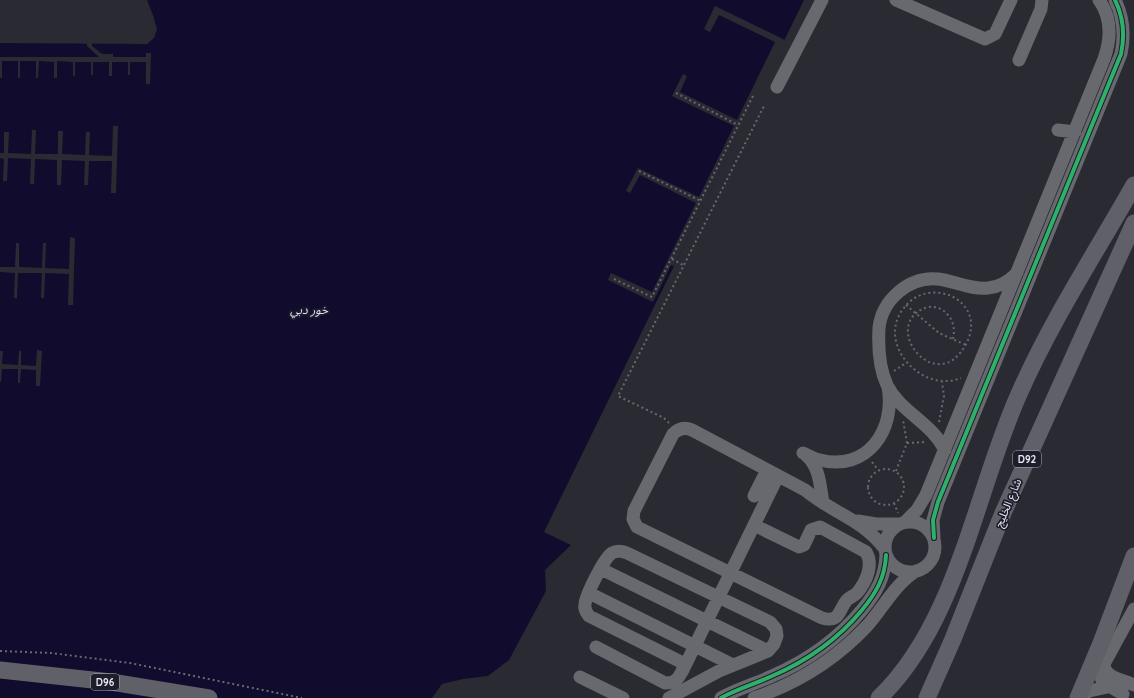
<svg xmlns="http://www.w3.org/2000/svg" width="1134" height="698" viewBox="0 0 1134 698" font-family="Quicksand,'Noto Sans Arabic',sans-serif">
  <rect width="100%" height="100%" fill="#2a2a32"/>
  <!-- water -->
  <path fill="#110c2d" d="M 147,0 L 804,0 L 544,532 L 571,545 L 545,570 L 546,591 L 509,660 L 488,676 L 463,679 L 442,684 L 432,698 L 0,698 L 0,43 L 147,44 C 163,30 153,17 147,0 Z"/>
  <!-- pier -->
  <path fill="#2a2a32" d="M 145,0 L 147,0 L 157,29 L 154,38 L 147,44 L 147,41 L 152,37 L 155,29 Z
    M 715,6 L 785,40 L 676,262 L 674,266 L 671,265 L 653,302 L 608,280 L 611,273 L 652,292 L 696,203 L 640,175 L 630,193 L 626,191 L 638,168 L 699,197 L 734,126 L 672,96 L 683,74 L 687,76 L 680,92 L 737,120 L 775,42 L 719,15 L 710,32 L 704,29 Z
    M 87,41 L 92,41 L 92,46 L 102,54 L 113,54 L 113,57 L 146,57 L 146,53 L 151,53 L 150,84 L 146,84 L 146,62 L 130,62 L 130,75 L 128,75 L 128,62 L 112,62 L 112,76 L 109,76 L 109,62 L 93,62 L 93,75 L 91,75 L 91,62 L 75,62 L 75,76 L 73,76 L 73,62 L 57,61 L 57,78 L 54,78 L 54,62 L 39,61 L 38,78 L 36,78 L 36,61 L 20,61 L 20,78 L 18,78 L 18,61 L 2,61 L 2,78 L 0,78 L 0,57 L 99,57 L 87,46 Z
    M 113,126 L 118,126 L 116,193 L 111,193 L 112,161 L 89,161 L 88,185 L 84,185 L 85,161 L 62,160 L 61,185 L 57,185 L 57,160 L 35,159 L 34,184 L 30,184 L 31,159 L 8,158 L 7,181 L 3,181 L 4,159 L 0,158 L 0,153 L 4,153 L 4,132 L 9,132 L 8,153 L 31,154 L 32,130 L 36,130 L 35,154 L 58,154 L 58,131 L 63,131 L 62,154 L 85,155 L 86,132 L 90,132 L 89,155 L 112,156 Z
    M 70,237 L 75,238 L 73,305 L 68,305 L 69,274 L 45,273 L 44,298 L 41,298 L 42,273 L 18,273 L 17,298 L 14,298 L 15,273 L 0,272 L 0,267 L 15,267 L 16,243 L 19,243 L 19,267 L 42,268 L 43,243 L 46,243 L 45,268 L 69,269 Z
    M 37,350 L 42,351 L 40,386 L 36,386 L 36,370 L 21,369 L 20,383 L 18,383 L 18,369 L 2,369 L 1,382 L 0,382 L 0,351 L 3,351 L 2,364 L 18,365 L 19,351 L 21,351 L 21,365 L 36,366 Z"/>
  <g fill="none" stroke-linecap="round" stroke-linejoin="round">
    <!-- path -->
    <path stroke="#68686e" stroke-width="2" stroke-dasharray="2 3" stroke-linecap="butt" d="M 676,93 L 738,125
      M 639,171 L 701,201
      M 672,259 L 683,265
      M 614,279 L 652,297 L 754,94
      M 906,305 L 939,333 L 966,345
      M 953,339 C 955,330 954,321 947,314 C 942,308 933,305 925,308 C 879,326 937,399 966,344 C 989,301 929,273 903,309 C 876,345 923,394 961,378
      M 894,371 L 906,363
      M 939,422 L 944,396 L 942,382
      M 669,423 L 664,418 L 618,396 L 764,106
      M 907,443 L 926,442
      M 872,462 L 878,470
      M868 487a18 18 0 1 1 36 0a18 18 0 1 1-36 0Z
      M 896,471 L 907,443 L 903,420
      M 894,503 L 898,513
      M 0,651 L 51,653 L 130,663 L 302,698"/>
    <!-- minor -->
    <path stroke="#68686f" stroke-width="13" d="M 896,0 L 985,39 L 995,34 L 1011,0
      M 1019,60 L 1041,9 L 1042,0
      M 777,87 L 822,0
      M 1058,130 L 1075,132
      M 945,450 C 931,422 900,412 887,385 C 879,368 878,347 879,328 C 882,300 909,276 938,279 C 955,281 971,290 988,288 C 1000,287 1009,281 1017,273
      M 803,453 C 808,455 814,459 820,460 C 867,472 896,430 888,387
      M 806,455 C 820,467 820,486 823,503
      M 754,496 L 767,470
      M 858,521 L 876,524 L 899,524
      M885 547a25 25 0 1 1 50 0a25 25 0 1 1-50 0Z
      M 905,522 L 917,510 L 926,495 L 1104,59 C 1111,39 1112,18 1099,0
      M 754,525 L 799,547 L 804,545 L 811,530 L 820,527 L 866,552 C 874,565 866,582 857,593 C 854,596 850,597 847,600 C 838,610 841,623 822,618 L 637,527 L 633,519 L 634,511 L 673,434 C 679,428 685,427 692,430 L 805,490 C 834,514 861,518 885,549
      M 934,538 L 933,520 L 938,502 L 1121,54 C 1125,35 1124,18 1115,0
      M 601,569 L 768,651
      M 589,593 L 733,665
      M 1134,609 L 1104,664 C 1104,678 1124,680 1134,685
      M 596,647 L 665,683 C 678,684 681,674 685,664 L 589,616 C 586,612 584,609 585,604 C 586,595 604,558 612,553 C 617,550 622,551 627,553 L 770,622 L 776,629 L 777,636 L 774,644 L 768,651 L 719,671 L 669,698
      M 1094,665 L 1104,683 L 1123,694
      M 682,672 L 778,476
      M 580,677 L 623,698
      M 721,698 C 737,689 755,684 772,676 C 807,661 838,639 862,610 C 876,593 885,578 886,555
      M 754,698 C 798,683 835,660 867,626 C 884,607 894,585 916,571
      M 1078,698 L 1089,691 L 1108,687"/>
    <!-- major -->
    <path stroke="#606069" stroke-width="17" d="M 0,670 L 111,682 L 209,698
      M 879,698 C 958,622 975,492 1019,394 C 1051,321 1095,254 1134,185
      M 927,698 L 953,639 L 1003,513 L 1134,223
      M 1078,698 L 1101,643 L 1134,556"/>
    <!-- cycleway casing -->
    <g stroke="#1d1d2b" stroke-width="6">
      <path id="cycleway" d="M 934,538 L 933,520 L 938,502 L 1121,54 C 1125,35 1124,18 1115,0
        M 721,698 C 737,689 755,684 772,676 C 807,661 838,639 862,610 C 876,593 885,578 886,555"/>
    </g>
    <!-- cycleway -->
    <use href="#cycleway" stroke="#2db169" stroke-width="4"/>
  </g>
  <g text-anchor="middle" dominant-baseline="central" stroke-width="3.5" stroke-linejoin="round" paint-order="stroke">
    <!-- shield labels -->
    <g fill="#1d1d2b" stroke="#aaabb6" stroke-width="1">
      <rect x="1013" y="451" width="28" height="16" rx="3"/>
      <rect x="91" y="674" width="28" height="16" rx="3"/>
    </g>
    <g font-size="10" font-weight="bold" fill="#e7e8f2">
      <text x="1027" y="459">D92</text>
      <text x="105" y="682">D96</text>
    </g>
    <!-- street labels -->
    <g font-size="11" fill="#e7e8f2" stroke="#1d1d2b">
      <text transform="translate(1008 503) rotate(-67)">شارع الخليج</text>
    </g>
    <!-- water labels -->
    <g font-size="12" font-style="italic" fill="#dddefb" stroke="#1d1d2b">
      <text x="309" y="309">خور دبي</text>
    </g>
  </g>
</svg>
